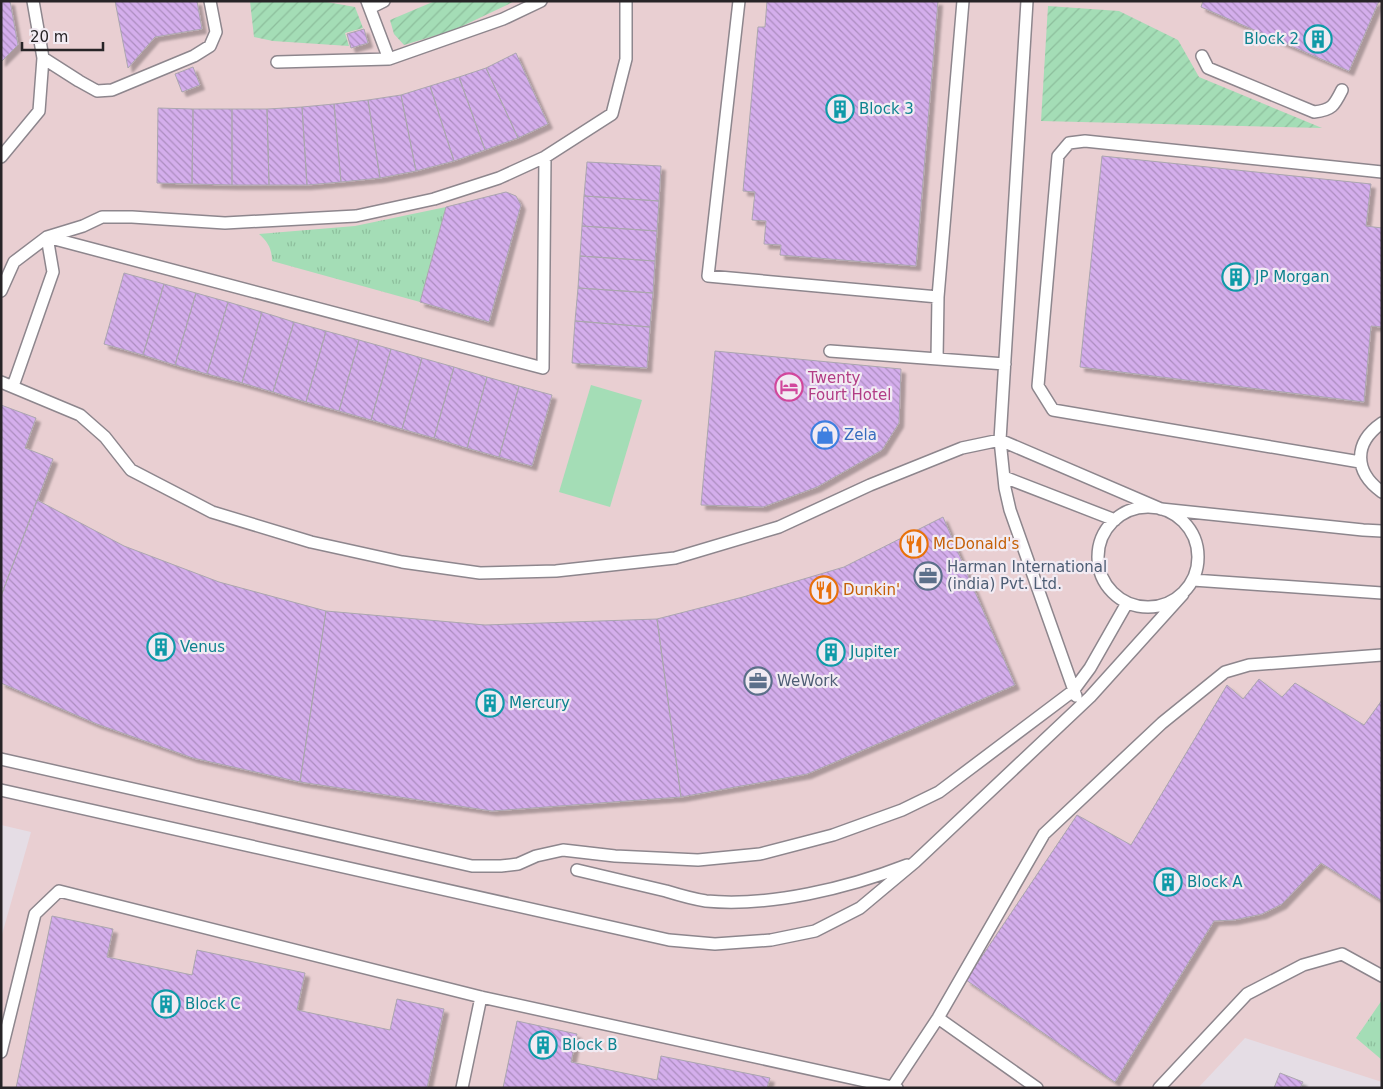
<svg xmlns="http://www.w3.org/2000/svg" width="1383" height="1089" viewBox="0 0 1383 1089" font-family="'DejaVu Sans',sans-serif">
  <defs>
    <pattern id="grass-tufts" width="24" height="20" patternUnits="userSpaceOnUse" patternTransform="scale(1.25)"><rect width="24" height="20" fill="#a4ddb6"/><path d="M3 7l-1-3M5 7V3M7 7l1-3M15 17l-1-3M17 17v-4M19 17l1-3" fill="none" stroke="#8dbe9c"/></pattern>
    <pattern id="garden-furrows" width="10" height="10" patternUnits="userSpaceOnUse" patternTransform="scale(1.25)"><rect width="10" height="10" fill="#a4ddb6"/><path d="M-1 1l2-2M0 10L10 0M9 11l2-2" fill="none" stroke="#8dbe9c"/></pattern>
    <pattern id="building-back-hatch" width="6" height="6" patternUnits="userSpaceOnUse" patternTransform="scale(1.25)"><rect width="6" height="6" fill="#d4aeec"/><path d="M-1 5l2 2M0 0l6 6M5-1l2 2" fill="none" stroke="#ac8dbf"/></pattern>
    <filter id="shadow"><feDropShadow dx="4.5" dy="4.5" stdDeviation="1" flood-color="#0004"/></filter>
  </defs>
  <rect width="100%" height="100%" fill="#e5dde5"/>
  <!-- commercial -->
  <path fill="#e9cfd2" d="M 1,1 L 1382,1 L 1382,1082 L 1245,1038 L 1198,1088 L 1,1088 L 1,938 L 31,832 L 1,825 Z"/>
  <!-- grass -->
  <path fill="url(#grass-tufts)" d="M 446,207 L 420,302 L 272,261 C 272,249 268,242 259,234 L 355,226 Z
    M 1382,1000 L 1382,1060 L 1356,1038 Z"/>
  <!-- garden -->
  <path fill="url(#garden-furrows)" d="M 250,1 L 321,1 L 355,7 L 363,28 L 345,33 L 349,46 L 273,41 L 254,37 Z
    M 435,1 L 515,1 L 454,30 L 404,45 L 394,34 L 390,20 Z
    M 1048,6 L 1119,11 L 1178,40 L 1199,77 L 1322,128 L 1041,121 Z"/>
  <!-- pitch -->
  <path fill="#a4ddb6" d="M 591,385 L 642,400 L 610,507 L 559,492 Z"/>
  <!-- building -->
  <path fill="url(#building-back-hatch)" stroke="#aba6af" filter="url(#shadow)" d="M 1,1 L 10,1 L 18,45 L 1,62 Z
    M 115,1 L 197,1 L 202,29 L 155,37 L 128,68 Z
    M 767,1 L 938,1 L 916,266 L 780,255 L 781,245 L 764,244 L 766,221 L 752,220 L 755,192 L 743,191 L 758,27 L 765,27 Z
    M 1203,1 L 1379,1 L 1349,71 L 1201,7 Z
    M 364,29 L 368,43 L 351,48 L 347,34 Z
    M 516,53 L 548,124 L 518,138 L 486,68 Z
    M 193,67 L 200,85 L 182,92 L 175,74 Z
    M 486,68 L 518,138 L 485,150 L 459,77 Z
    M 459,77 L 485,150 L 454,161 L 430,86 Z
    M 430,86 L 454,161 L 416,171 L 401,95 Z
    M 401,95 L 416,171 L 380,178 L 368,100 Z
    M 368,100 L 380,178 L 341,182 L 334,104 Z
    M 334,104 L 341,182 L 307,185 L 302,107 Z
    M 302,107 L 307,185 L 269,185 L 267,109 Z
    M 158,108 L 193,109 L 192,184 L 157,183 Z
    M 193,109 L 232,109 L 232,185 L 192,184 Z
    M 232,109 L 267,109 L 269,185 L 232,185 Z
    M 1102,156 L 1371,184 L 1366,226 L 1382,228 L 1382,327 L 1371,326 L 1364,402 L 1080,367 Z
    M 587,162 L 661,166 L 659,201 L 584,196 Z
    M 506,192 L 516,196 L 521,205 L 489,322 L 420,302 L 446,207 Z
    M 584,196 L 659,201 L 657,231 L 582,226 Z
    M 582,226 L 657,231 L 655,261 L 580,256 Z
    M 580,256 L 655,261 L 653,293 L 578,288 Z
    M 124,273 L 164,284 L 143,355 L 104,344 Z
    M 164,284 L 196,293 L 175,365 L 143,355 Z
    M 578,288 L 653,293 L 650,327 L 575,321 Z
    M 196,293 L 228,302 L 207,374 L 175,365 Z
    M 228,302 L 262,312 L 242,383 L 207,374 Z
    M 262,312 L 294,322 L 273,392 L 242,383 Z
    M 575,321 L 650,327 L 647,368 L 572,363 Z
    M 294,322 L 326,331 L 306,402 L 273,392 Z
    M 326,331 L 359,340 L 339,411 L 306,402 Z
    M 359,340 L 391,349 L 371,420 L 339,411 Z
    M 391,349 L 422,358 L 402,429 L 371,420 Z
    M 715,351 L 901,369 L 899,423 L 882,450 L 817,487 L 763,507 L 701,505 Z
    M 422,358 L 454,367 L 434,438 L 402,429 Z
    M 454,367 L 487,377 L 467,448 L 434,438 Z
    M 487,377 L 519,386 L 499,457 L 467,448 Z
    M 519,386 L 552,395 L 532,466 L 499,457 Z
    M 1,405 L 36,418 L 25,448 L 53,459 L 1,596 Z
    M 37,500 L 124,546 L 219,582 L 326,611 L 300,782 L 193,758 L 97,724 L 1,683 L 1,596 Z
    M 943,517 L 1015,685 L 807,774 L 681,797 L 657,619 L 743,597 L 844,567 Z
    M 326,611 L 485,625 L 657,619 L 681,797 L 492,811 L 300,782 Z
    M 1259,679 L 1282,697 L 1295,683 L 1364,725 L 1382,700 L 1382,901 L 1321,863 L 1282,904 L 1262,914 L 1234,920 L 1214,921 L 1115,1082 L 966,980 L 1077,815 L 1131,845 L 1227,685 L 1243,699 Z
    M 52,916 L 113,929 L 107,957 L 192,975 L 197,950 L 305,973 L 297,1010 L 390,1030 L 397,999 L 444,1009 L 427,1088 L 16,1088 Z
    M 517,1021 L 577,1034 L 571,1062 L 657,1080 L 661,1056 L 770,1078 L 767,1088 L 503,1088 Z
    M 1280,1073 L 1303,1082 L 1300,1088 L 1274,1088 Z"/>
  <g fill="none" stroke-linecap="round" stroke-linejoin="round">
    <!-- service casing -->
    <g stroke="#8d868d" stroke-width="14">
      <path id="service" d="M 367,1 L 389,59
        M 739,1 L 708,276 L 938,297
        M 1027,1 L 1000,440 L 1005,488 L 1010,510 L 1076,696
        M 370,8 L 384,1
        M 1202,56 L 1208,68 L 1314,112 C 1332,110 1334,106 1342,90
        M 43,58 L 79,81 L 97,91 L 112,90 L 194,56 L 210,46 L 216,32 L 210,1
        M 277,62 L 389,59 L 503,19 L 541,1
        M 1,157 L 39,111 L 43,58 L 33,1
        M 47,237 L 543,368 L 545,157
        M 1,291 L 14,262 L 47,237 L 83,226 L 102,217 L 132,217 L 225,223 L 356,216 L 434,199 L 499,178 L 545,157 L 612,114 L 626,59 L 626,2
        M 830,351 L 1005,364
        M 937,359 L 938,297 L 963,1
        M 1,382 L 80,415 L 105,437 L 131,470 L 212,512 L 311,542 L 402,562 L 480,573 L 556,571 L 675,558 L 779,527 L 870,485 L 962,448 L 1000,440 L 1161,509 L 1363,530 L 1382,531
        M 13,386 L 53,272 L 47,237
        M 1382,423 C 1353,443 1354,472 1382,492
        M 1360,462 L 1053,410 L 1038,386 L 1058,156 L 1069,143 L 1085,141 L 1382,172
        M 1004,477 L 1115,520
        M1098 557a50 50 0 1 1 100 0a50 50 0 1 1-100 0Z
        M 1193,580 L 1382,593
        M 1,759 L 472,866 L 501,866 L 518,864 L 536,856 L 563,850 L 615,856 L 698,860 L 760,854 L 833,835 L 902,810 L 939,792 L 1073,691 L 1090,668 L 1127,603
        M 1,790 L 669,940 L 715,944 L 771,940 L 815,931 L 860,908 L 915,862 L 1090,697 L 1183,594
        M 577,870 C 607,877 636,884 666,891 C 679,895 693,899 706,901 C 770,907 848,888 907,865
        M 938,1018 L 1037,1088
        M 1,1052 L 35,914 L 59,891 L 481,997 L 897,1088
        M 893,1086 L 938,1018 L 1044,834 L 1162,723 L 1225,672 L 1249,665 L 1382,655
        M 462,1088 L 481,997
        M 1159,1088 L 1247,994 L 1303,965 L 1342,954 L 1382,976"/>
    </g>
    <!-- service -->
    <use href="#service" stroke="#fff" stroke-width="11"/>
  </g>
  <!-- icons -->
  <defs>
    <g id="building-ring" transform="scale(1.4375)"><circle r="9.5" fill="#f2ebf3" stroke="#0f9aa8" stroke-width="1.5"/><path d="M-4-6H4V6H1V3H-1V6H-4ZM-2.5-4.3h1.7v1.8h-1.7ZM.8-4.3h1.7v1.8H.8ZM-2.5-1h1.7V.8h-1.7ZM.8-1h1.7V.8H.8Z" fill="#0f9aa8"/></g>
    <g id="hotel-ring" transform="scale(1.4375)"><circle r="9.5" fill="#f2ebf3" stroke="#d1479c" stroke-width="1.5"/><path d="M-6-4.5h1.5V1H6V5H4.5V3h-9V5H-6ZM-4 0a1.8 1.8 0 1 1 3.6 0ZM.5 0V-2.5h3Q6-2.5 6 0Z" fill="#d1479c"/></g>
    <g id="shop-ring" transform="scale(1.4375)"><circle r="9.5" fill="#f2ebf3" stroke="#3f7fe0" stroke-width="1.5"/><path d="M-5-2.5h2.3a2.7 3.5 0 0 1 5.4 0H5L5.5 6h-11ZM-1.5-2.5h3a1.5 2.3 0 0 0-3 0Z" fill="#3f7fe0"/></g>
    <g id="restaurant-ring" transform="scale(1.4375)"><circle r="9.5" fill="#f2ebf3" stroke="#e8710a" stroke-width="1.5"/><path d="M-5-6h1v4h1v-4h1v4h1v-4h1v5L-1.5 .5V6h-2V.5L-5-1ZM5-6V6H3V1.5H1.5Q1.5-4 5-6Z" fill="#e8710a"/></g>
    <g id="office-ring" transform="scale(1.4375)"><circle r="9.5" fill="#f2ebf3" stroke="#5c6f8a" stroke-width="1.5"/><path d="M-6-3h4V-5.5h4V-3h4V5H-6ZM-1-4.5V-3h2v-1.5ZM-6 0V1H6V0Z" fill="#5c6f8a"/></g>
  </defs>
  <g fill-rule="evenodd">
    <use href="#building-ring" x="1318" y="39"/>
    <use href="#building-ring" x="840" y="109"/>
    <use href="#building-ring" x="1236" y="277"/>
    <use href="#hotel-ring" x="789" y="387"/>
    <use href="#shop-ring" x="825" y="435"/>
    <use href="#restaurant-ring" x="914" y="544"/>
    <use href="#office-ring" x="928" y="576"/>
    <use href="#restaurant-ring" x="824" y="590"/>
    <use href="#building-ring" x="161" y="647"/>
    <use href="#building-ring" x="831" y="652"/>
    <use href="#office-ring" x="758" y="681"/>
    <use href="#building-ring" x="490" y="703"/>
    <use href="#building-ring" x="1168" y="882"/>
    <use href="#building-ring" x="166" y="1004"/>
    <use href="#building-ring" x="543" y="1045"/>
  </g>
  <g text-anchor="middle" dominant-baseline="central" stroke-width="4.5" stroke-linejoin="round" paint-order="stroke">
    <!-- culture labels -->
    <g font-size="15" fill="#0d838f" stroke="#f2ebf3" text-anchor="start">
      <text x="1299" y="39" text-anchor="end">Block 2</text>
      <text x="859" y="109">Block 3</text>
      <text x="1255" y="277">JP Morgan</text>
      <text x="180" y="647">Venus</text>
      <text x="850" y="652">Jupiter</text>
      <text x="509" y="703">Mercury</text>
      <text x="1187" y="882">Block A</text>
      <text x="185" y="1004">Block C</text>
      <text x="562" y="1045">Block B</text>
    </g>
    <!-- hotel labels -->
    <g font-size="15" fill="#b23c85" stroke="#f2ebf3" text-anchor="start">
      <text x="808" y="378">Twenty<tspan x="808" dy="17">Fourt Hotel</tspan></text>
    </g>
    <!-- shop labels -->
    <g font-size="15" fill="#366cbe" stroke="#f2ebf3" text-anchor="start">
      <text x="844" y="435">Zela</text>
    </g>
    <!-- food labels -->
    <g font-size="15" fill="#c56008" stroke="#f2ebf3" text-anchor="start">
      <text x="933" y="544">McDonald's</text>
      <text x="843" y="590">Dunkin'</text>
    </g>
    <!-- service labels -->
    <g font-size="15" fill="#4e5e75" stroke="#f2ebf3" text-anchor="start">
      <text x="947" y="567">Harman International<tspan x="947" dy="17">(india) Pvt. Ltd.</tspan></text>
      <text x="777" y="681">WeWork</text>
    </g>
  </g>
  <!-- border -->
  <rect width="1383" height="1089" fill="none" stroke="#272427" stroke-width="5"/>
  <!-- scale -->
  <path d="M22 42v8h81v-8" fill="none" stroke="#272427" stroke-width="2.5"/>
  <text x="30" y="42" font-size="15" fill="#272427" stroke="#f2ebf3" stroke-width="4" paint-order="stroke">20 m</text>
</svg>
